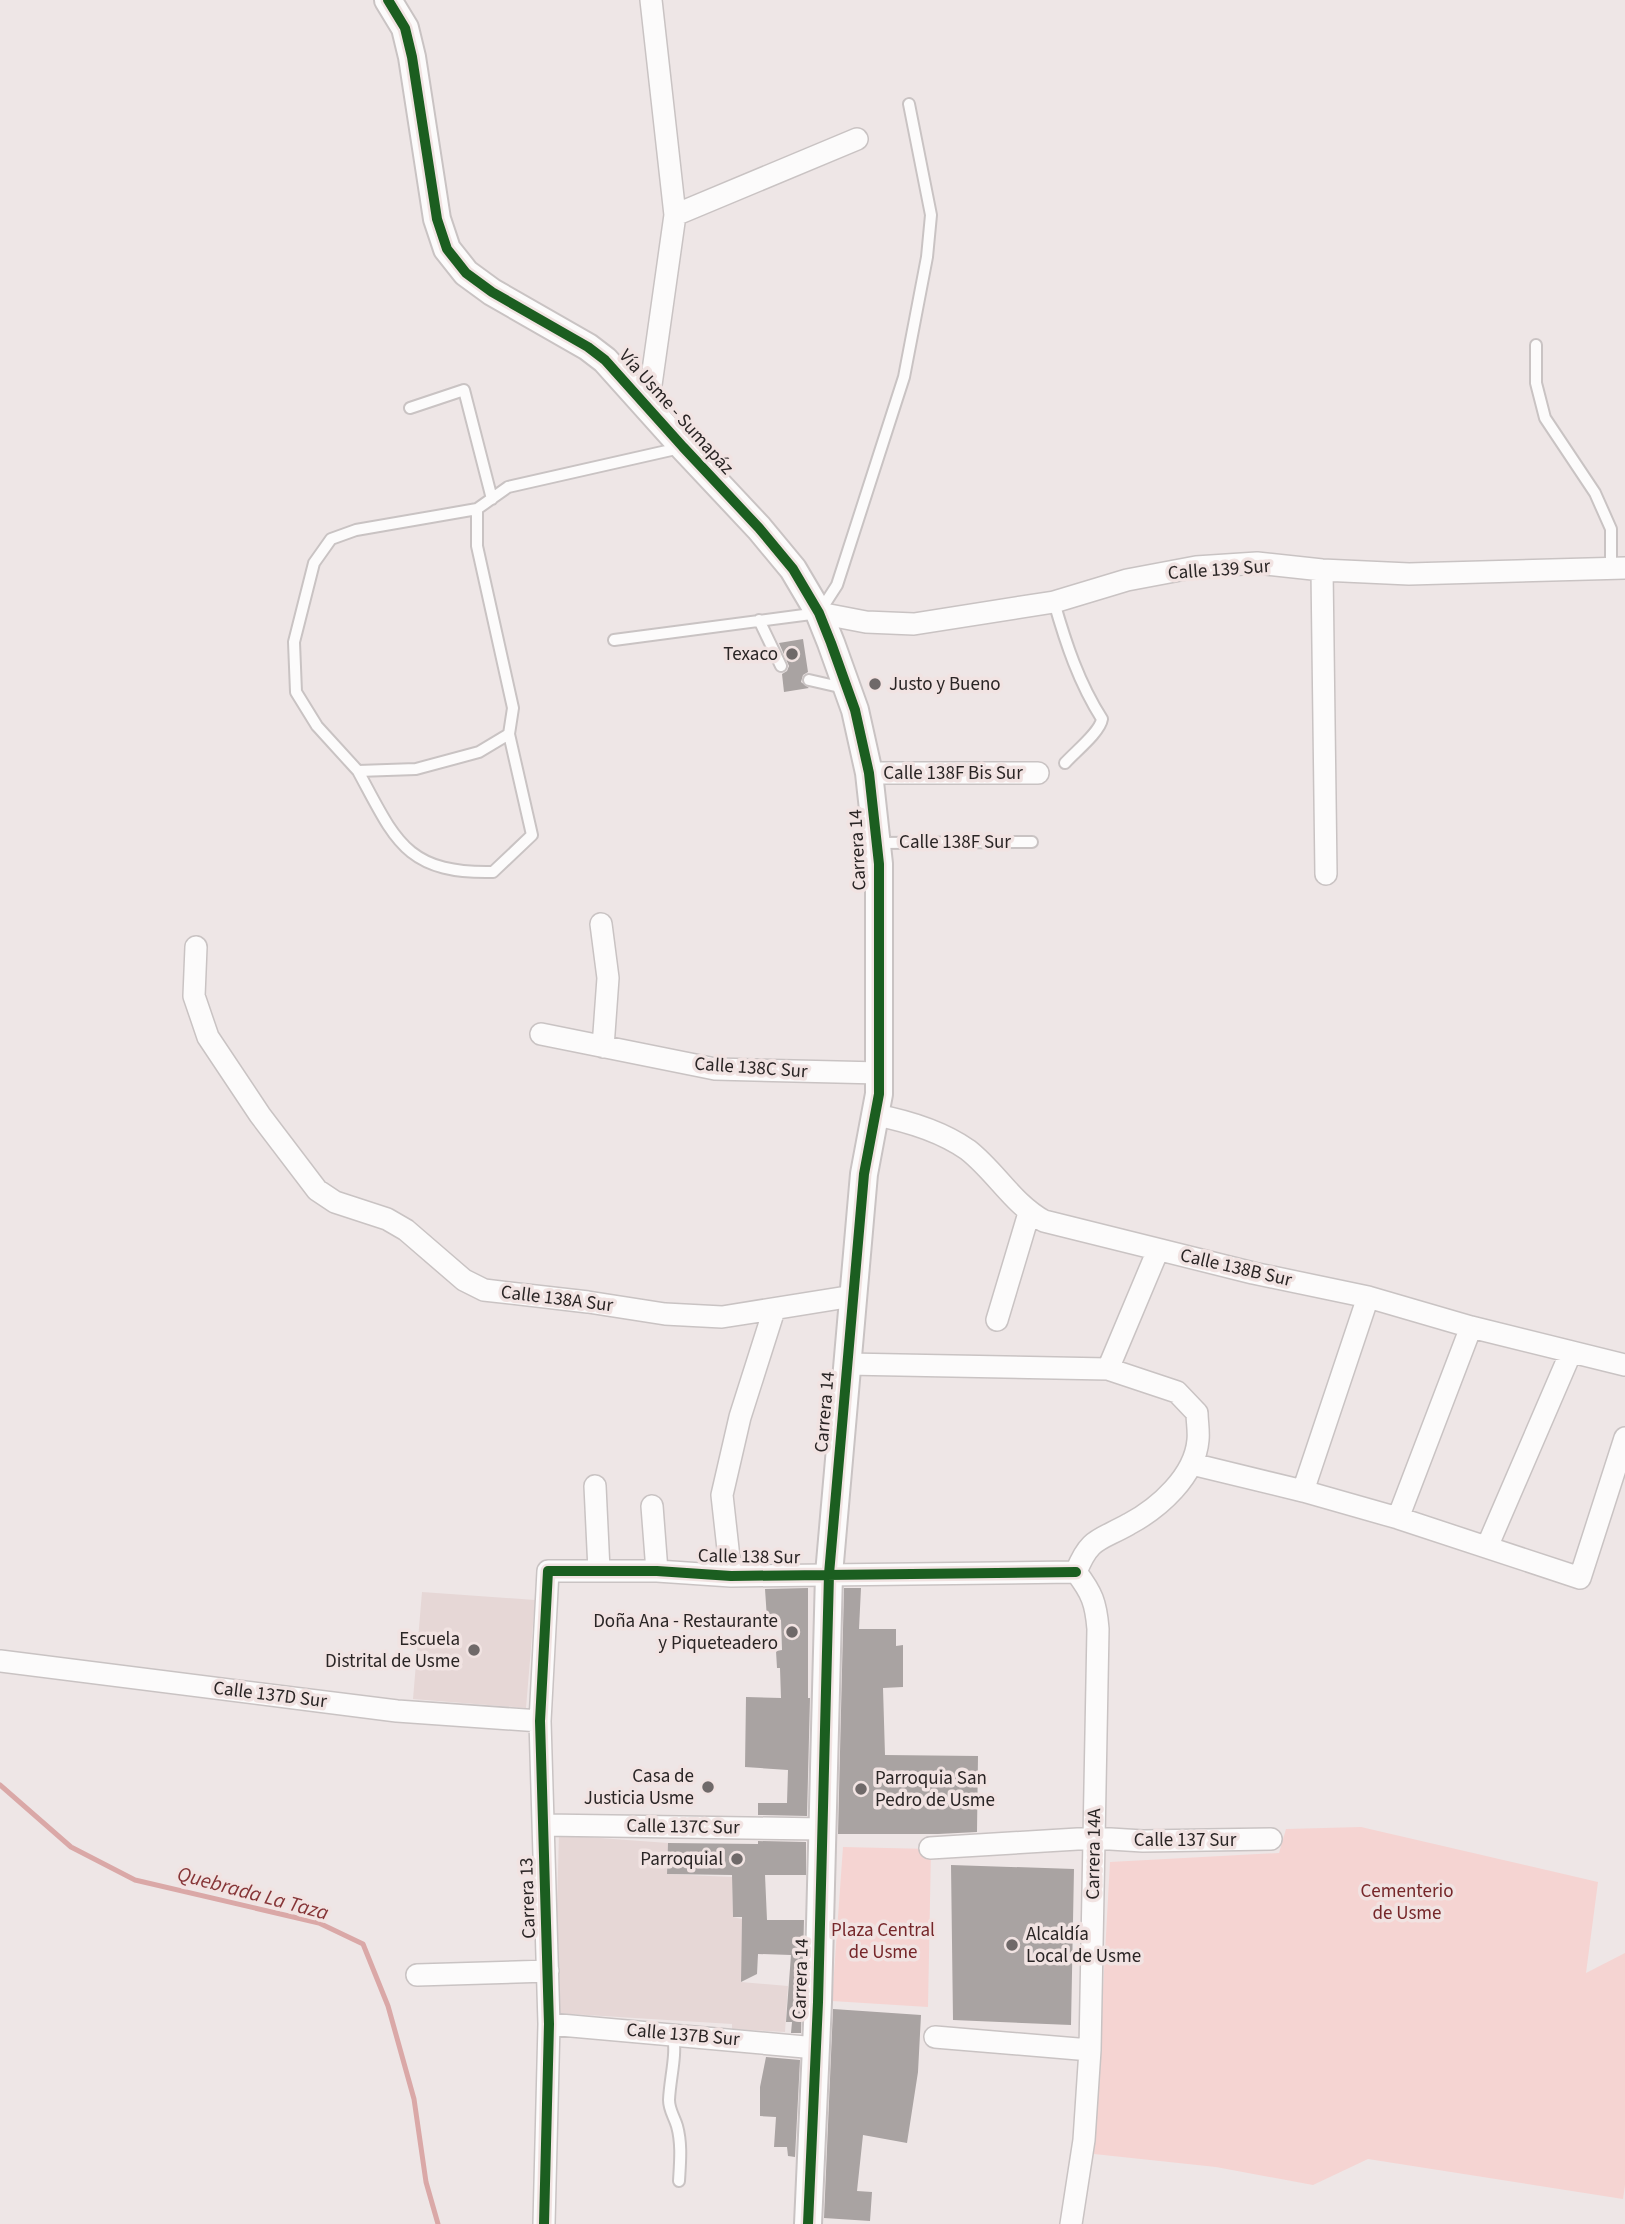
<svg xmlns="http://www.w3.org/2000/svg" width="1625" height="2224" viewBox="0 0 1625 2224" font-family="'Source Sans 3',sans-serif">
  <rect width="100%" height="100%" fill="#eee6e6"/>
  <!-- built -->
  <path fill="#e6d7d6" d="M 422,1592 L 535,1600 L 526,1708 L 413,1699 Z
    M 559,1835 L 668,1843 L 667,1874 L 732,1877 L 733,1917 L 742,1919 L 741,1982 L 788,1986 L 785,2032 L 732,2029 L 732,2024 L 554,2013 Z"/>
  <!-- green -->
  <path fill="#f5d4d2" d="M 1361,1827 L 1598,1882 L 1586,1973 L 1625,1953 L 1625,2185 L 1623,2199 L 1368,2159 L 1313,2185 L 1216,2167 L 1094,2154 L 1110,1862 L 1279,1853 L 1286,1829 Z
    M 843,1847 L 931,1849 L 928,2007 L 832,2001 Z"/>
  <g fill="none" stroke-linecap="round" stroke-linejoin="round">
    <!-- stream -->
    <path stroke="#daa8a7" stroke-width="5" d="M 0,1785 L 71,1847 L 135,1880 L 319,1923 L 363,1944 L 388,2006 L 414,2099 L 426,2182 L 438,2224"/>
  </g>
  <!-- building -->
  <path fill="#a9a3a2" d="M 803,639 L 808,672 L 803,675 L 801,682 L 809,688 L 784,692 L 782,674 L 787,671 L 789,666 L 779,643 Z
    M 808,1588 L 808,1698 L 810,1698 L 807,1816 L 758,1815 L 758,1803 L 787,1803 L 788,1770 L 745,1767 L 746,1697 L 781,1698 L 780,1668 L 777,1668 L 776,1651 L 782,1650 L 781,1620 L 767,1619 L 765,1589 Z
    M 844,1588 L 861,1588 L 859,1629 L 896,1629 L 896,1646 L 903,1645 L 903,1687 L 883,1688 L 885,1755 L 978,1756 L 977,1832 L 938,1834 L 838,1834 Z
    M 758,1841 L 806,1842 L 806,1875 L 765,1875 L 767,1920 L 804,1920 L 801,2033 L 791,2033 L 792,2022 L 786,2022 L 791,1955 L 758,1954 L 757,1974 L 741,1982 L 742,1917 L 733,1917 L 732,1875 L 667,1874 L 668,1843 L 758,1844 Z
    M 951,1865 L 1074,1869 L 1071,2025 L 953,2020 Z
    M 833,2009 L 921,2015 L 918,2072 L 907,2143 L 863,2135 L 857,2191 L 872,2192 L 870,2221 L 824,2218 Z
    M 766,2057 L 800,2060 L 795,2157 L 788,2156 L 787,2147 L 774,2147 L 776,2117 L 760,2116 L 760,2087 Z"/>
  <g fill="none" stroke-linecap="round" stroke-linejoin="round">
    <!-- service casing -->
    <g stroke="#c9c3c3" stroke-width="14">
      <path id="service" d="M 1536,345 L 1536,383 L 1545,418 L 1595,493 L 1611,529 L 1611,568
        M 410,408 L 464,390 L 492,499
        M 477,509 L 477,546 L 513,708 L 509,734 L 479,752 L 416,769 L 358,771 L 317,726 L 296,692 L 294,642 L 314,563 L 331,539 L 356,530 L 477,509 L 508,487 L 680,448
        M 1054,602 C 1066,644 1079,683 1102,719 C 1100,732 1076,751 1065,763
        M 759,620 L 781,666
        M 614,640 L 819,613 L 837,585 L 904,377 L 927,257 L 931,215 L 909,104
        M 809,680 L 844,688
        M 358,771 C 395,839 405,874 493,872 L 532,835 L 509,734
        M 877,843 L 1032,842
        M 673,2034 C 677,2056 670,2077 669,2100 C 669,2110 674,2116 677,2126 C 682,2144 680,2163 679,2181"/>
    </g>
    <!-- minor casing -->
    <g stroke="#c9c3c3" stroke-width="24">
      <path id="minor" d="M 675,215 L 857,139
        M 648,406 L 675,215 L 651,0
        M 1322,570 L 1326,874
        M 819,613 L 866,622 L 914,624 L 1054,602 L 1127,580 L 1196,567 L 1257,563 L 1322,570 L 1409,574 L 1625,568
        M 869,773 L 1038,773
        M 601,924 L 608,978 L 603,1047
        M 196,947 L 194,996 L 208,1037 L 260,1115 L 317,1190 L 335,1202 L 387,1219 L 406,1230 L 464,1280 L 484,1290 L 588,1302 L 665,1314 L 722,1317 L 853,1296
        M 541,1034 L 715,1069 L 880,1073
        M 876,1115 C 907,1121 941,1131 968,1150 C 996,1172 1013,1204 1044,1221 L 1253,1273 L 1368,1297 L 1471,1327 L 1625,1365
        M 997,1320 L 1029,1213
        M 847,1364 L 1108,1369 L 1177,1392 L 1197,1413 C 1197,1421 1199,1431 1198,1440 C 1195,1476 1159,1508 1129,1524 C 1099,1541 1090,1537 1076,1572
        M 1108,1369 L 1158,1250
        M 1192,1464 L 1303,1491 L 1398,1518 L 1580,1578 L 1625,1438
        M 595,1486 L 599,1570
        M 1303,1491 L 1368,1297
        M 652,1506 L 657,1571
        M 1398,1518 L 1471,1327
        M 1487,1547 L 1571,1352
        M 731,1576 L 722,1495 L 740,1417 L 774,1310
        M 0,1661 L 397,1711 L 540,1721
        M 544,1825 L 823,1829
        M 930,1848 L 1094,1838 L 1143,1841 L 1271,1839
        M 417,1975 L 548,1971
        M 549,2024 L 816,2048
        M 935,2037 L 1090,2050
        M 544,2224 L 549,2024 L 540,1721 L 548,1571 L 657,1571 L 731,1576 L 1076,1572
        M 1071,2224 L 1084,2140 L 1090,2050 L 1098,1629 C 1096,1603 1092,1593 1076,1572"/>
    </g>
    <!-- tertiary casing -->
    <g stroke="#c9c3c3" stroke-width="30">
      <path id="tertiary" d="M 388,0 L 405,28 L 412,57 L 437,219 L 447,249 L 466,273 L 492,292 L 588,347 L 605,360 L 683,447 L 759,528 L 793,569 L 819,613 L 831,643 L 855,710 L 869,773 L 879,864 L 879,1094 L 864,1174 L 829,1574 L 818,2002 L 808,2224"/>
    </g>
    <!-- service -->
    <use href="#service" stroke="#fcfbfb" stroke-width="10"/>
    <!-- minor -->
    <use href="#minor" stroke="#fcfbfb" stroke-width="21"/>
    <!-- tertiary -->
    <use href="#tertiary" stroke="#fcfbfb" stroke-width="26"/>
    <!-- cycleway casing -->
    <g stroke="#f1e3e2" stroke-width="15">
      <path id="cycleway" d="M 388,0 L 405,28 L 412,57 L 437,219 L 447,249 L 466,273 L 492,292 L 588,347 L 605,360 L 683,447 L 759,528 L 793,569 L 819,613 L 831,643 L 855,710 L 869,773 L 879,864 L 879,1094 L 864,1174 L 829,1574 L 818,2002 L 808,2224
        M 544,2224 L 549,2024 L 540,1721 L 548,1571 L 657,1571 L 731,1576 L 1076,1572"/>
    </g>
    <!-- cycleway -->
    <use href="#cycleway" stroke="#1b5e20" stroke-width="10"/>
  </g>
  <!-- markers -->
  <g fill="#6f6969" stroke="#f1e3e2" stroke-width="2.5">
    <circle cx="792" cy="654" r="7"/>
    <circle cx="875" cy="684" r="7"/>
    <circle cx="792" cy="1632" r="7"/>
    <circle cx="474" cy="1650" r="7"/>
    <circle cx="708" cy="1787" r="7"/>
    <circle cx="861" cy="1789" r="7"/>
    <circle cx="737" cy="1859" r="7"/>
    <circle cx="1012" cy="1945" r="7"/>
  </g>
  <g text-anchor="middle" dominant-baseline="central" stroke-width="7" stroke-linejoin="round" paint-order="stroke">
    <!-- street labels -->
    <g font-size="19" fill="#2a2525" stroke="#f1e3e2">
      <text transform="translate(676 412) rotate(48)">Vía Usme - Sumapáz</text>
      <text transform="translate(1219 570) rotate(-4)">Calle 139 Sur</text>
      <text x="953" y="773">Calle 138F Bis Sur</text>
      <text x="955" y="842">Calle 138F Sur</text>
      <text transform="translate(858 850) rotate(-93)">Carrera 14</text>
      <text transform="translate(751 1068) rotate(4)">Calle 138C Sur</text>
      <text transform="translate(1236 1268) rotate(13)">Calle 138B Sur</text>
      <text transform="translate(557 1299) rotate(7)">Calle 138A Sur</text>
      <text transform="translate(825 1412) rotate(-85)">Carrera 14</text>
      <text transform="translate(749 1557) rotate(1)">Calle 138 Sur</text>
      <text transform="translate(270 1695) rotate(7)">Calle 137D Sur</text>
      <text transform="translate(683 1827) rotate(1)">Calle 137C Sur</text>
      <text x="1185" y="1840">Calle 137 Sur</text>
      <text transform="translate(1094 1854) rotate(-89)">Carrera 14A</text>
      <text transform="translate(528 1898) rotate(-92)">Carrera 13</text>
      <text transform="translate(801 1979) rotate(-88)">Carrera 14</text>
      <text transform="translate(683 2035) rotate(5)">Calle 137B Sur</text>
    </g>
    <!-- poi labels -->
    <g font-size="19" fill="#2a2525" stroke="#f1e3e2" text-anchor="end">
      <text x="778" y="654">Texaco</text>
      <text x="889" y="684" text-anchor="start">Justo y Bueno</text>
      <text x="778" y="1621">Doña Ana - Restaurante<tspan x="778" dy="22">y Piqueteadero</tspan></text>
      <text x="460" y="1639">Escuela<tspan x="460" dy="22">Distrital de Usme</tspan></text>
      <text x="694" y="1776">Casa de<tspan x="694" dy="22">Justicia Usme</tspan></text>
      <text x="875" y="1778" text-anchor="start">Parroquia San<tspan x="875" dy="22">Pedro de Usme</tspan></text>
      <text x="723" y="1859">Parroquial</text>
      <text x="1026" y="1934" text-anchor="start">Alcaldía<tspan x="1026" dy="22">Local de Usme</tspan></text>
    </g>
    <!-- park labels -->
    <g font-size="19" fill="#76272a" stroke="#f1e3e2">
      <text x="1407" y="1891">Cementerio<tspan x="1407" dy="22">de Usme</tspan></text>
      <text x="883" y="1930">Plaza Central<tspan x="883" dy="22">de Usme</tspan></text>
    </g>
    <!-- water labels -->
    <g font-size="21" font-style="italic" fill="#863537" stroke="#f1e3e2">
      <text transform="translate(253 1893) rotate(15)">Quebrada La Taza</text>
    </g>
  </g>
</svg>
